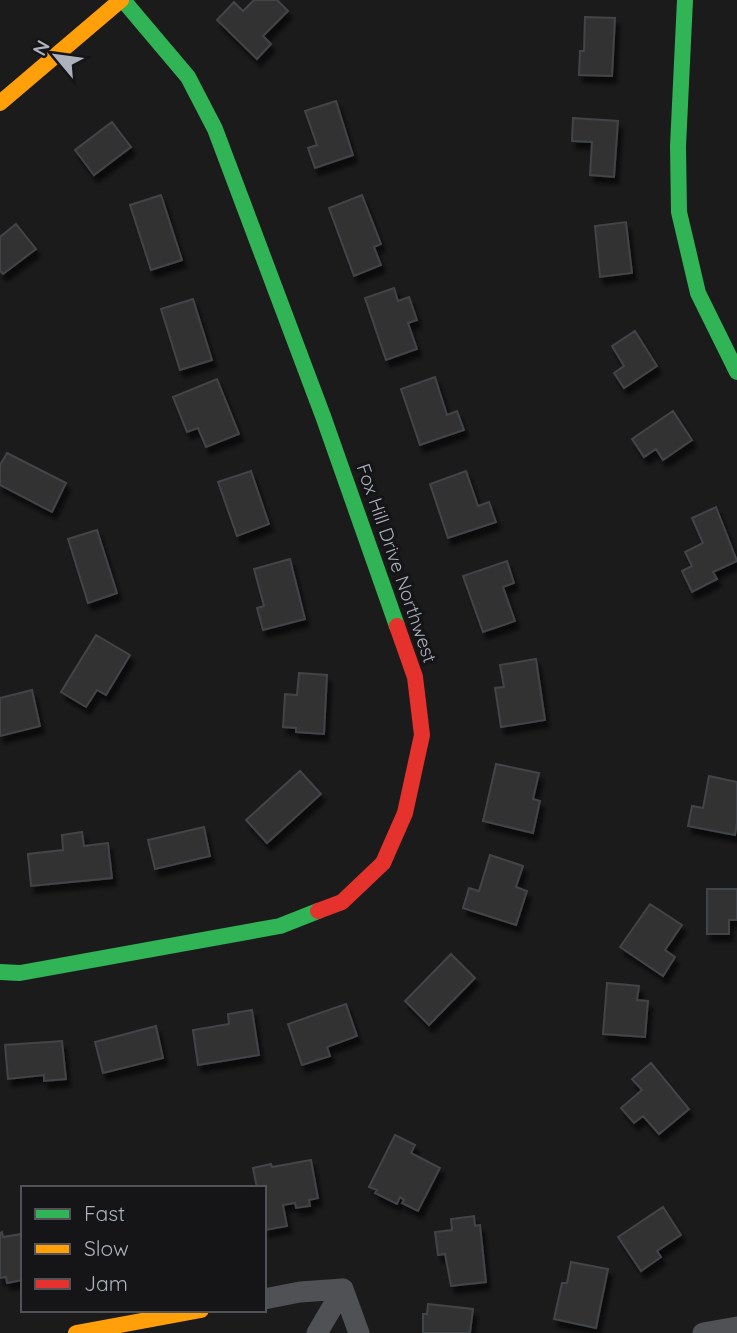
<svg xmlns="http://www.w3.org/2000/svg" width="737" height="1333" viewBox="0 0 737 1333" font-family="Quicksand,sans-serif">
  <defs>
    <filter id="shadow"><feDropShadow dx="4" dy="7" stdDeviation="2" flood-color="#0009"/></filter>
  </defs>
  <rect width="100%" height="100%" fill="#1b1b1b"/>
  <!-- building -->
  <path fill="#333" stroke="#434447" stroke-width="2" filter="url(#shadow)" d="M 254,0 L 277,0 L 288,11 L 263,36 L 271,44 L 257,59 L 217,20 L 234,2 L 243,11 Z
    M 585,17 L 615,18 L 612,76 L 579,75 L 580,51 L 584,51 Z
    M 336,101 L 353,155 L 315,168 L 308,148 L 317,145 L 305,111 Z
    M 573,118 L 618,121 L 614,177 L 590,175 L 592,142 L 572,141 Z
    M 112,122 L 131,147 L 94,175 L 75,150 Z
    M 161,195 L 182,260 L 151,270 L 130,205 Z
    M 362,195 L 381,244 L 374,247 L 381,265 L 354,276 L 329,208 Z
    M 626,222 L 632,273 L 600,277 L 595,226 Z
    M 16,224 L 36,249 L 3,274 L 0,271 L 0,237 Z
    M 394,288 L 398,301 L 409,297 L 417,320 L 408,323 L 417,349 L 386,360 L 365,298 Z
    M 193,299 L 212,360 L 180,370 L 161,309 Z
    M 635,331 L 657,366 L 624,388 L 614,373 L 624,366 L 612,346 Z
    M 435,377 L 447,415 L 457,411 L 464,430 L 420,445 L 401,389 Z
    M 217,379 L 239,434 L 206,447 L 198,428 L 187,432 L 173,397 Z
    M 673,411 L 692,440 L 663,460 L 656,449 L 644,457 L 632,439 Z
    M 7,453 L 66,483 L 52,512 L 0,485 L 0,465 Z
    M 251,471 L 269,524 L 237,536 L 218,482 Z
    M 466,471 L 478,506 L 489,502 L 496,522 L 448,538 L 430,484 Z
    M 716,507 L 737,561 L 713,572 L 717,579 L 692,592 L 682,571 L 692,566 L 685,552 L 703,543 L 692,518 Z
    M 97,530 L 117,593 L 88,603 L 68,539 Z
    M 290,559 L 305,619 L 263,630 L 257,608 L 264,606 L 254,569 Z
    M 507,561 L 514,583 L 503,587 L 515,621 L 483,632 L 463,576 Z
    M 96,635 L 130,655 L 106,695 L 97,690 L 86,707 L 61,692 Z
    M 536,659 L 545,720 L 501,727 L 495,688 L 504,687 L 500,665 Z
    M 299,673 L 327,675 L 324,734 L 296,732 L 296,728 L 283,727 L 285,694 L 297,695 Z
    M 32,690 L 40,726 L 0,736 L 0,698 Z
    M 496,764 L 539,773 L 533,799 L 540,801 L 533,833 L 483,821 Z
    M 300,771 L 321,794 L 267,843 L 246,820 Z
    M 709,776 L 737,782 L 737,823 L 735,835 L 688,826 L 692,806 L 703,808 Z
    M 204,827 L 210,856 L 155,869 L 148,840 Z
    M 82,832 L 84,846 L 108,843 L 112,878 L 31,886 L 28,854 L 63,850 L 62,835 Z
    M 490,855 L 523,866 L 516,887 L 527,891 L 516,925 L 463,908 L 469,888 L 479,891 Z
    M 707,889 L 737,889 L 737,920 L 729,920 L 729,934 L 707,934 Z
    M 650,904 L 682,925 L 665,950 L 675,957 L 663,976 L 620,947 Z
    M 451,954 L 475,978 L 429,1025 L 405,1001 Z
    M 607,983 L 639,986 L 637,1000 L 648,1001 L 645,1037 L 603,1034 Z
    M 346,1004 L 357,1036 L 327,1047 L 330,1056 L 302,1065 L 288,1024 Z
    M 252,1010 L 259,1055 L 198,1065 L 193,1030 L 229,1024 L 228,1014 Z
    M 156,1026 L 163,1058 L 103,1073 L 95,1042 Z
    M 62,1041 L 66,1079 L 44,1081 L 44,1075 L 8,1079 L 5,1045 Z
    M 651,1063 L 689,1109 L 659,1134 L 643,1116 L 634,1123 L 621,1108 L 642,1090 L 632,1079 Z
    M 395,1135 L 415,1145 L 411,1153 L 440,1168 L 418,1211 L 402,1203 L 404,1200 L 400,1197 L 397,1204 L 375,1193 L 377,1190 L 369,1187 Z
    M 311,1160 L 318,1198 L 309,1200 L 310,1206 L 296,1208 L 295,1203 L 283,1205 L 287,1226 L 265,1230 L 264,1188 L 257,1188 L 253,1168 L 271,1164 L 272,1167 Z
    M 663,1207 L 681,1235 L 657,1251 L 661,1257 L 641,1271 L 618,1237 Z
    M 474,1216 L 475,1226 L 480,1225 L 486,1282 L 451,1286 L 445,1254 L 438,1255 L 435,1232 L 452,1230 L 451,1219 Z
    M 2,1232 L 3,1237 L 21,1234 L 23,1280 L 7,1283 L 6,1277 L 0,1278 L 0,1233 Z
    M 571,1262 L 608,1269 L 596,1328 L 554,1319 L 562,1283 L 567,1283 Z
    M 428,1304 L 473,1309 L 470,1333 L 423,1333 L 423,1314 L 427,1314 Z"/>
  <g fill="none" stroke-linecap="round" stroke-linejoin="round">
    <!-- street -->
    <path stroke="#4f5154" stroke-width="21" d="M 343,1289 L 359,1333
      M 264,1299 L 300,1292 L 343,1289
      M 317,1333 L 343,1289
      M 703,1333 L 737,1327"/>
    <!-- fast -->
    <path stroke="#30b455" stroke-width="16" d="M 123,0 L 188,77 L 215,129 L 323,416 L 397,626
      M 685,0 L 678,146 L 679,212 L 698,293 L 737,372
      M 0,972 L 20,973 L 280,926 L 318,911"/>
    <!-- slow -->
    <path stroke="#ff9f0a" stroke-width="16" d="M 0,103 L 121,0
      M 76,1333 L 201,1310"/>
    <!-- jam -->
    <path stroke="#e5322d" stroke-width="16" d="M 318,911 L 342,902 L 383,863 L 405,813 L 422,735 L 415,677 L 397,626"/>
  </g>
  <g text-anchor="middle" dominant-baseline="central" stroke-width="7" stroke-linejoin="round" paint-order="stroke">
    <!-- street labels -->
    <g font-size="19" fill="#acb1bc" stroke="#151517">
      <text transform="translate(397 563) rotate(71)">Fox Hill Drive Northwest</text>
    </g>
  </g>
  <!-- legend -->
  <rect x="21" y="1186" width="245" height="126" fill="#151517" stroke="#515359" stroke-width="2"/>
  <rect x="35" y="1209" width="35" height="10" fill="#30b455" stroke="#515359" stroke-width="2"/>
  <text x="84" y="1221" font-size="21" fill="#acb1bc">Fast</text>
  <rect x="35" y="1244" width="35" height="10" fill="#ff9f0a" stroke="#515359" stroke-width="2"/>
  <text x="84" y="1256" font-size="21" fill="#acb1bc">Slow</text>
  <rect x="35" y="1279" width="35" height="10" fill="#e5322d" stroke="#515359" stroke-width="2"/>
  <text x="84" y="1291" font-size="21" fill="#acb1bc">Jam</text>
  <!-- north arrow -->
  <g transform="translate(56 56) rotate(299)" stroke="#151517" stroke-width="5" paint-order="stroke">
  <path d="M0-5L12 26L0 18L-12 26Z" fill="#acb1bc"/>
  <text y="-10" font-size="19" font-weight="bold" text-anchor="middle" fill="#acb1bc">N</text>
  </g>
</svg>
